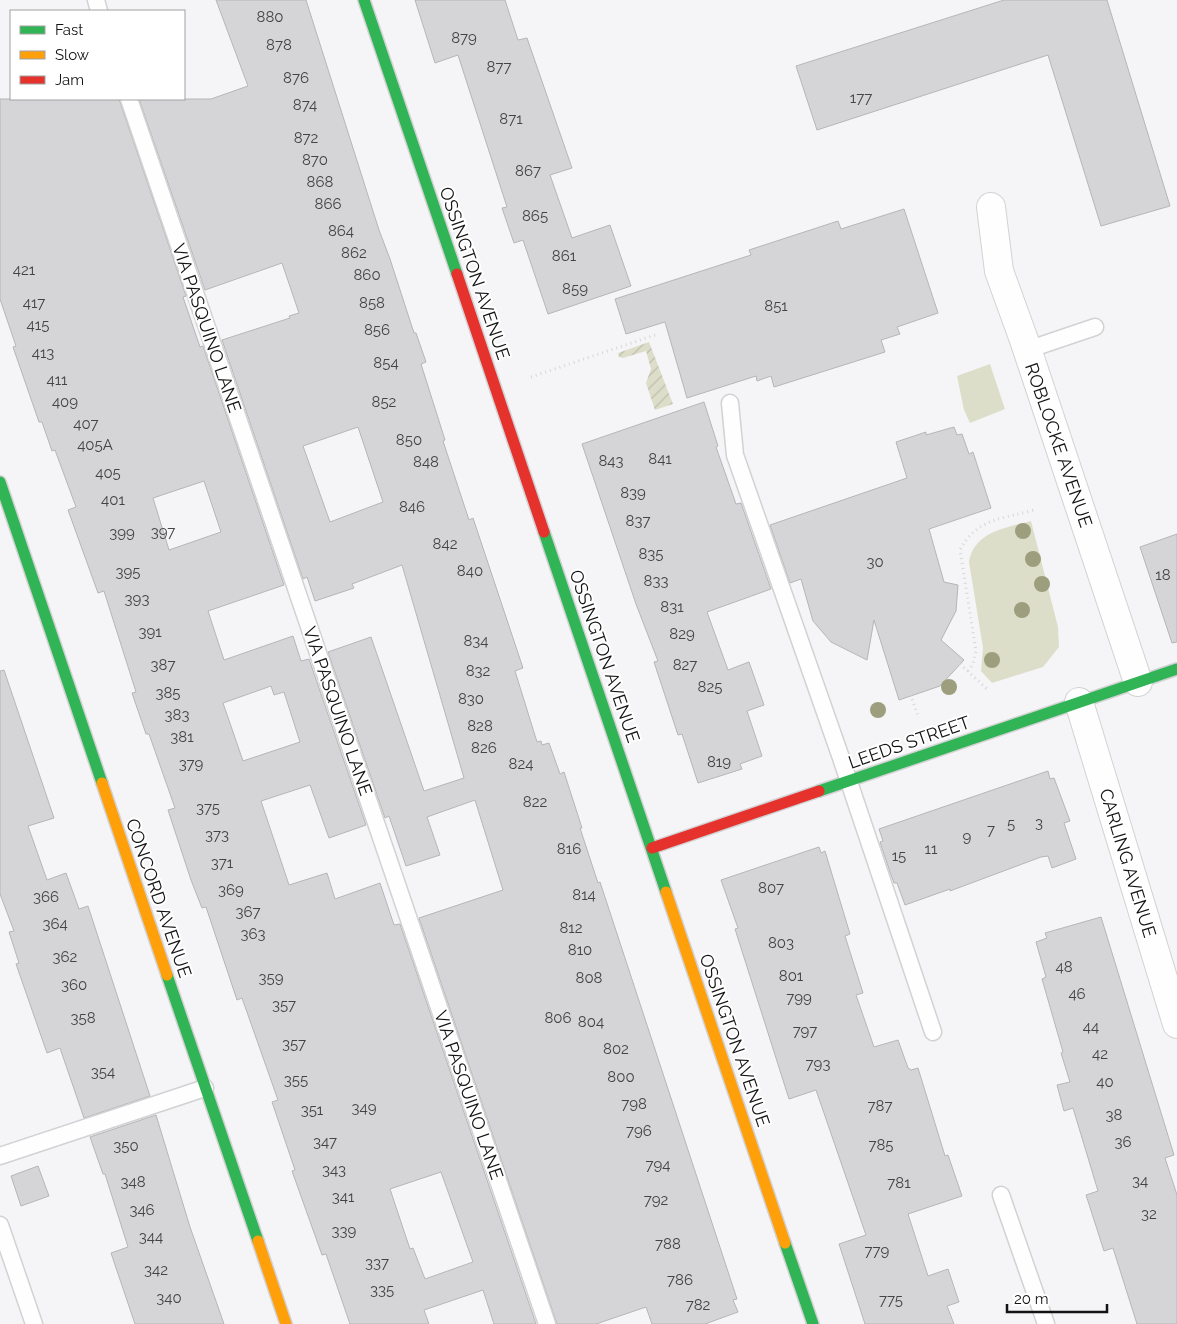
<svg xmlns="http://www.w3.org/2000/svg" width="1177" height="1324" viewBox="0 0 1177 1324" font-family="Raleway,sans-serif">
  <defs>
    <pattern id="garden-furrows" width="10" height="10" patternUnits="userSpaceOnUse" patternTransform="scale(1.25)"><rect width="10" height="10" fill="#dddeca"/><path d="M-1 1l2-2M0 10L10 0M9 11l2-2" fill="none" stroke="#bdbead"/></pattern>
  </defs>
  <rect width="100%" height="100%" fill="#f5f5f7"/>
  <!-- grass -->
  <path fill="#dddeca" d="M 990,364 L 1005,409 L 970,423 L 964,410 L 957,376 Z
    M 1031,521 L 1058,627 L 1059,647 L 1043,667 L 992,683 L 981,671 L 983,648 L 969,562 C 974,532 1005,528 1031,521 Z"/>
  <!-- garden -->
  <path fill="url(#garden-furrows)" d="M 649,342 L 673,404 L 655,410 L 646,383 L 651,369 L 646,351 L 623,358 L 619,357 L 618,353 Z"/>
  <!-- building -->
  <path fill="#d5d5d7" stroke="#b6b6b8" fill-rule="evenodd" d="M 216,0 L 306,0 L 379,230 L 390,259 L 414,333 L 416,333 L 426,362 L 421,364 L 445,440 L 443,441 L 469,520 L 473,518 L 523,668 L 515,671 L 537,742 L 541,741 L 542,745 L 549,743 L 560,774 L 564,772 L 582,828 L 580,828 L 598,883 L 600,882 L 737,1299 L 733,1300 L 738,1312 L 705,1324 L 652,1324 L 646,1307 L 596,1324 L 557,1324 L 419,918 L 503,890 L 475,800 L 427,817 L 440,855 L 406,866 L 389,816 L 385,818 L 328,652 L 371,637 L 424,791 L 464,778 L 402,565 L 352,584 L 354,588 L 315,601 L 307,577 L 303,579 L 222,340 L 290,318 L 289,316 L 299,313 L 282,263 L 205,290 L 139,99 L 211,99 L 248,86 ZM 358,427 L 383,502 L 330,522 L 303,446 Z
    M 415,0 L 505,0 L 518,40 L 527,38 L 572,168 L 550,175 L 572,238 L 610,225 L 631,286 L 548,314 L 523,240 L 514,243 L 502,208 L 507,207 L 458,55 L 435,63 Z
    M 1004,0 L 1107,0 L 1170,206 L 1101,226 L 1048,55 L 817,130 L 796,66 Z
    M 0,99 L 119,99 L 186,296 L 183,297 L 200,347 L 203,346 L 284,585 L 208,611 L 224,660 L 293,636 L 301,661 L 309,659 L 366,825 L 329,838 L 310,785 L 261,801 L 289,885 L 327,873 L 335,899 L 380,883 L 394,925 L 400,924 L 536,1324 L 494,1324 L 483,1290 L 424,1310 L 429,1324 L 350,1324 L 326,1254 L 322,1255 L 292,1171 L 295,1170 L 272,1102 L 278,1100 L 242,998 L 237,1000 L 206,907 L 202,908 L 191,880 L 168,810 L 175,808 L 149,734 L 146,734 L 132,693 L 136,692 L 104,591 L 98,593 L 68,510 L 76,507 L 55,450 L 52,451 L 42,422 L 39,422 L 13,347 L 16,346 L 0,299 ZM 204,481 L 221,532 L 169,550 L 153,498 ZM 271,686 L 274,695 L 284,692 L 300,742 L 243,761 L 223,703 ZM 441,1172 L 473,1262 L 425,1279 L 413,1248 L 410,1249 L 390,1189 Z
    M 904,209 L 938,313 L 897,327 L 900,334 L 881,340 L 885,352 L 774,387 L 771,376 L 757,381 L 756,376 L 687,398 L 665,322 L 626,334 L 615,299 L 751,255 L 749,250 L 838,221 L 841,229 Z
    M 704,402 L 718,446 L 716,447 L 736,504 L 741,503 L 771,589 L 707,612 L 728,670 L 749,662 L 764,705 L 747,711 L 762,756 L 740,764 L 742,769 L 698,783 L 682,734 L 678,735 L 654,662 L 658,661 L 636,604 L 582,444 Z
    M 954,427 L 957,435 L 962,434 L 969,454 L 973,452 L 991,508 L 929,529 L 944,582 L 958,585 L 956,611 L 941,640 L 964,660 L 940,686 L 899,700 L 874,620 L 867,660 L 831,642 L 813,621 L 801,579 L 790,583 L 770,525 L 907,478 L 896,442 L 926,432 L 926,435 Z
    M 1177,534 L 1177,642 L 1172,643 L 1140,547 Z
    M 4,670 L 54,818 L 28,826 L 47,880 L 66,873 L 79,909 L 88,906 L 150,1096 L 84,1118 L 60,1048 L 47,1053 L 16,964 L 19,963 L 9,932 L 14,931 L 0,894 L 0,671 Z
    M 1048,771 L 1050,779 L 1054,778 L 1070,821 L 1064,823 L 1076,859 L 1052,868 L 1048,856 L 1041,857 L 950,891 L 950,889 L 905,905 L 897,883 L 894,883 L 890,872 L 880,842 L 883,841 L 879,829 Z
    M 819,847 L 821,853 L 825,851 L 850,934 L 845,936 L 863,993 L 856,995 L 874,1047 L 898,1040 L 908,1068 L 911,1070 L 918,1068 L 945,1156 L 948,1155 L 962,1196 L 908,1214 L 928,1276 L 948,1269 L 959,1302 L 947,1306 L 954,1324 L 865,1324 L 839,1244 L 866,1235 L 816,1090 L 789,1099 L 735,929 L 738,928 L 721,880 Z
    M 1101,917 L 1174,1155 L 1165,1158 L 1177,1195 L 1177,1324 L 1137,1324 L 1113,1248 L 1104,1251 L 1086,1195 L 1098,1191 L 1073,1108 L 1064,1111 L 1057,1085 L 1070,1082 L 1061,1053 L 1063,1052 L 1042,979 L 1046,977 L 1036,942 L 1047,938 L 1045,933 Z
    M 156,1115 L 190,1227 L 224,1324 L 135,1324 L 111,1253 L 128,1247 L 105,1174 L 103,1174 L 90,1137 Z
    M 38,1166 L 49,1196 L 21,1206 L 11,1176 Z"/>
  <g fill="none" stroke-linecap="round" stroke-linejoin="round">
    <!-- lane casing -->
    <g stroke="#d2d2d4" stroke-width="19">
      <path id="lane" d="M 96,0 L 99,11
        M 129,99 L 547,1324
        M 1027,350 L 1095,327
        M 730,403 L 735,455 L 840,755 L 933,1032
        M 0,1156 L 205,1088
        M 1001,1195 L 1046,1324
        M 0,1225 L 34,1324"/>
    </g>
    <!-- street casing -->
    <g stroke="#d2d2d4" stroke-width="30">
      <path id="street" d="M 991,207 L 999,271 L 1024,340 L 1138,682
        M 1079,702 L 1177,1024"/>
    </g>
    <!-- fast casing -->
    <g stroke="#d2d2d4" stroke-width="14">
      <path id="fast" d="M 364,0 L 457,274
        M 0,482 L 102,783
        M 544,532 L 666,892
        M 819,791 L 1177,669
        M 167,975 L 258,1241
        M 785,1243 L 813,1324"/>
    </g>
    <!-- slow casing -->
    <g stroke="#d2d2d4" stroke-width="14">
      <path id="slow" d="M 102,783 L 167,975
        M 666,892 L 785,1243
        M 258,1241 L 286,1324"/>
    </g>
    <!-- jam casing -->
    <g stroke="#d2d2d4" stroke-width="14">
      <path id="jam" d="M 457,274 L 544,532
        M 652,848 L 819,791"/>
    </g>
    <!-- path -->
    <path stroke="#d6d6d7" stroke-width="3" stroke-dasharray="1 4" stroke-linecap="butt" d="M 531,377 L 658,334
      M 960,664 L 989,691
      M 902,671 L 918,716
      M 968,671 L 973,664 L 976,651 L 960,550 C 977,518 1002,519 1034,510"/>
    <!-- lane -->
    <use href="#lane" stroke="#fefefe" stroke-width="16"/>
    <!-- street -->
    <use href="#street" stroke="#fefefe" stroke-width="28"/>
    <!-- fast -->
    <use href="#fast" stroke="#30b455" stroke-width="11"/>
    <!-- slow -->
    <use href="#slow" stroke="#ff9f0a" stroke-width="11"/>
    <!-- jam -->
    <use href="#jam" stroke="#e5322d" stroke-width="11"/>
  </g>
  <!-- trees -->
  <g fill="#9d9e7d">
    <circle cx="1023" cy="531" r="8"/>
    <circle cx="1033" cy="559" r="8"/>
    <circle cx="1042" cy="584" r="8"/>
    <circle cx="1022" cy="610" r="8"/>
    <circle cx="992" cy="660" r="8"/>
    <circle cx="949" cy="687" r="8"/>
    <circle cx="878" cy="710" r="8"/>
  </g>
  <g text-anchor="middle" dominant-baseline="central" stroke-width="4" stroke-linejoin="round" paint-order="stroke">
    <!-- number labels -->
    <g font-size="15" fill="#444445">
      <text x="270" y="17">880</text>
      <text x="464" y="38">879</text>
      <text x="279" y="45">878</text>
      <text x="499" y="67">877</text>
      <text x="296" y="78">876</text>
      <text x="861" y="98">177</text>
      <text x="305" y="105">874</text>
      <text x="511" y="119">871</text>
      <text x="306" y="138">872</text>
      <text x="315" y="160">870</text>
      <text x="528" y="171">867</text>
      <text x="320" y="182">868</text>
      <text x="328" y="204">866</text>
      <text x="535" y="216">865</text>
      <text x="341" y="231">864</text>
      <text x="354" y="253">862</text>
      <text x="564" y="256">861</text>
      <text x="24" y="270">421</text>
      <text x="367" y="275">860</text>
      <text x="575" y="289">859</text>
      <text x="34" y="303">417</text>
      <text x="372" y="303">858</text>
      <text x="776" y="306">851</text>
      <text x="38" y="325">415</text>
      <text x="377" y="330">856</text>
      <text x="43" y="353">413</text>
      <text x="386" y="363">854</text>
      <text x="57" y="380">411</text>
      <text x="65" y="402">409</text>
      <text x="384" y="402">852</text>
      <text x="86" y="424">407</text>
      <text x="409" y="440">850</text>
      <text x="95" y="445">405A</text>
      <text x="660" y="459">841</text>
      <text x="611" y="461">843</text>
      <text x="426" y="462">848</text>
      <text x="108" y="473">405</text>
      <text x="633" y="493">839</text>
      <text x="113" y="500">401</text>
      <text x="412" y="507">846</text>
      <text x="638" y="521">837</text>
      <text x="163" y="532">397</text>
      <text x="122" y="533">399</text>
      <text x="445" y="544">842</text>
      <text x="651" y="554">835</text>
      <text x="875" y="562">30</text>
      <text x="470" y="571">840</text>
      <text x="128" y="572">395</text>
      <text x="1163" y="575">18</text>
      <text x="656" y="581">833</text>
      <text x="137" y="599">393</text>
      <text x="672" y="607">831</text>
      <text x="150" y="632">391</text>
      <text x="682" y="634">829</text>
      <text x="476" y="641">834</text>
      <text x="163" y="665">387</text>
      <text x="685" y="665">827</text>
      <text x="478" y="671">832</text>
      <text x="710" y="687">825</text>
      <text x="168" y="693">385</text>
      <text x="471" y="699">830</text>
      <text x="177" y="715">383</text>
      <text x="480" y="726">828</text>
      <text x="182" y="737">381</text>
      <text x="484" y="748">826</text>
      <text x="719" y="762">819</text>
      <text x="191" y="764">379</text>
      <text x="521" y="764">824</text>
      <text x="535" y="802">822</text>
      <text x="208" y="808">375</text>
      <text x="1039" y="823">3</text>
      <text x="1011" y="824">5</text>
      <text x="991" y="830">7</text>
      <text x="217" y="835">373</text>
      <text x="967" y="837">9</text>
      <text x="569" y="849">816</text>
      <text x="931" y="849">11</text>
      <text x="899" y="856">15</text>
      <text x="222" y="863">371</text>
      <text x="771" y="888">807</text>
      <text x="231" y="890">369</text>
      <text x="584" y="895">814</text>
      <text x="46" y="897">366</text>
      <text x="248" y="912">367</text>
      <text x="55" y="924">364</text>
      <text x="571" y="928">812</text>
      <text x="253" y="934">363</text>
      <text x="781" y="943">803</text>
      <text x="580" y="950">810</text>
      <text x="65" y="957">362</text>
      <text x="1064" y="967">48</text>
      <text x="791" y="976">801</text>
      <text x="271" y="978">359</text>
      <text x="589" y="978">808</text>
      <text x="74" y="985">360</text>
      <text x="1077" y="994">46</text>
      <text x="799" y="998">799</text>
      <text x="284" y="1005">357</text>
      <text x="83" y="1018">358</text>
      <text x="558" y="1018">806</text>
      <text x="591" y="1022">804</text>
      <text x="1091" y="1027">44</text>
      <text x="805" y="1031">797</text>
      <text x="294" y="1044">357</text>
      <text x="616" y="1049">802</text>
      <text x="1100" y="1054">42</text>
      <text x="818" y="1064">793</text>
      <text x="103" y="1072">354</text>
      <text x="621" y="1077">800</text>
      <text x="296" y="1080">355</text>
      <text x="1105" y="1082">40</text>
      <text x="634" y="1104">798</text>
      <text x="880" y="1106">787</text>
      <text x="364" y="1108">349</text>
      <text x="312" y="1110">351</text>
      <text x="1114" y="1115">38</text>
      <text x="639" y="1131">796</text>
      <text x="325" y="1142">347</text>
      <text x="1123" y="1142">36</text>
      <text x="881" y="1145">785</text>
      <text x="126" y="1146">350</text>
      <text x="658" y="1165">794</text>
      <text x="334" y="1170">343</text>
      <text x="1140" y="1181">34</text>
      <text x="133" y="1182">348</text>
      <text x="899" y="1183">781</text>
      <text x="343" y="1197">341</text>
      <text x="656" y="1200">792</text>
      <text x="142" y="1210">346</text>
      <text x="1149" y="1214">32</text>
      <text x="344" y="1231">339</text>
      <text x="151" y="1237">344</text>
      <text x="668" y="1244">788</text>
      <text x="877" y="1251">779</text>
      <text x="377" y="1263">337</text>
      <text x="156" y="1270">342</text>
      <text x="680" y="1280">786</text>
      <text x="382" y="1290">335</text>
      <text x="169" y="1298">340</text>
      <text x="891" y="1300">775</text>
      <text x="698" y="1305">782</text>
    </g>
    <!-- street labels -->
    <g font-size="18" fill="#131314" stroke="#fff">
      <text transform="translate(475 273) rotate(71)">OSSINGTON AVENUE</text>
      <text transform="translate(207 328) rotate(71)">VIA PASQUINO LANE</text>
      <text transform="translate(1059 445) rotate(71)">ROBLOCKE AVENUE</text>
      <text transform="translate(605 656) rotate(71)">OSSINGTON AVENUE</text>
      <text transform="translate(338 711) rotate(71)">VIA PASQUINO LANE</text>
      <text transform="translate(909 742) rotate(-19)">LEEDS STREET</text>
      <text transform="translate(1128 863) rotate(73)">CARLING AVENUE</text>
      <text transform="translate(159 898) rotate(71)">CONCORD AVENUE</text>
      <text transform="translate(735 1040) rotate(71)">OSSINGTON AVENUE</text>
      <text transform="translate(469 1095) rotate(71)">VIA PASQUINO LANE</text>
    </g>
  </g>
  <!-- legend -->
  <rect x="10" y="10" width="175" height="90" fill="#ffffff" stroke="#a1a1a1"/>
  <rect x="20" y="26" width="25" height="8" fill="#30b455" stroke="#a1a1a1"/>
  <text x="55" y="35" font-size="15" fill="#131314">Fast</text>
  <rect x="20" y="51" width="25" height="8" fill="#ff9f0a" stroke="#a1a1a1"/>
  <text x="55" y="60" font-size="15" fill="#131314">Slow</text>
  <rect x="20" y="76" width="25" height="8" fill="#e5322d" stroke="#a1a1a1"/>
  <text x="55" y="85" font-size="15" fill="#131314">Jam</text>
  <!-- scale -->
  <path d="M1007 1304v8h100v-8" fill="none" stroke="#131314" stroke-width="2.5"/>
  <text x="1014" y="1304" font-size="15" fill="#131314" stroke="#ffffff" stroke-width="4" paint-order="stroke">20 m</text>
</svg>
